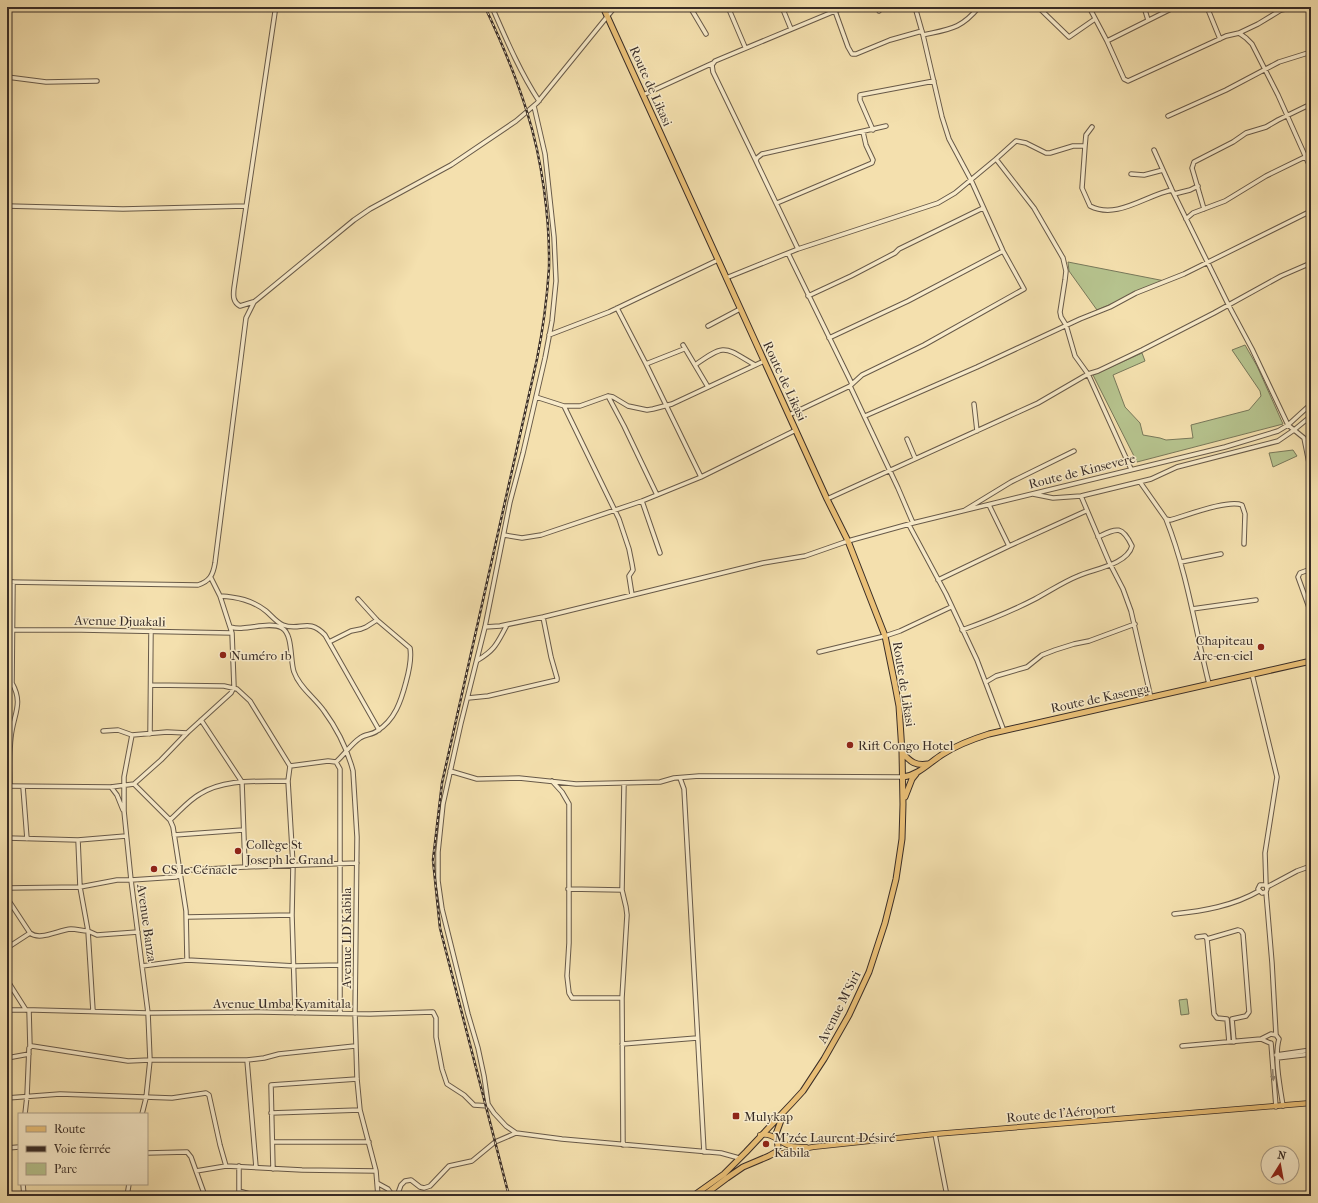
<svg xmlns="http://www.w3.org/2000/svg" width="1318" height="1203" viewBox="0 0 1318 1203" font-family="'IM FELL French Canon',serif">
  <rect width="100%" height="100%" fill="#f4e0ae"/>
  <filter id="stains"><feTurbulence type="fractalNoise" baseFrequency=".005" numOctaves="4"/><feColorMatrix values="0 0 0 0 .2 0 0 0 0 .09 0 0 0 0 .02 0 0 0 .5 -.17"/></filter>
  <radialGradient id="worn" r=".72"><stop offset=".6" stop-color="#630" stop-opacity="0"/><stop offset="1" stop-color="#630" stop-opacity=".3"/></radialGradient>
  <!-- green -->
  <path fill="#b6c38e" stroke="#78785a" d="M 1068,262 L 1165,281 L 1097,310 L 1069,271 Z
    M 1245,345 L 1257,366 L 1283,424 L 1137,462 L 1093,375 L 1142,353 L 1145,361 L 1113,375 L 1125,407 L 1140,423 L 1143,435 L 1160,438 L 1166,440 L 1193,438 L 1191,425 L 1249,410 L 1261,396 L 1260,391 L 1232,350 Z
    M 1293,450 L 1297,456 L 1273,467 L 1269,453 Z
    M 1187,999 L 1189,1014 L 1181,1015 L 1179,1000 Z"/>
  <g fill="none" stroke-linecap="round" stroke-linejoin="round">
    <!-- minor casing -->
    <g stroke="#685a49" stroke-width="5.5">
      <path id="minor" d="M 492,7 C 506,39 520,72 539,101
        M 690,7 L 706,34
        M 728,7 L 745,47
        M 782,7 L 791,29
        M 834,7 L 835,11 L 846,7
        M 878,7 L 879,11
        M 1038,7 L 1069,37 L 1095,19
        M 1089,7 L 1107,41 L 1124,79 L 1128,81 L 1226,36 L 1239,33 L 1246,38 L 1252,44 L 1278,95 L 1311,169
        M 1144,7 L 1148,20
        M 1207,7 L 1220,39
        M 1239,33 L 1258,24 L 1281,10 L 1295,7
        M 923,35 C 950,29 961,29 979,7
        M 1107,41 L 1175,7
        M 7,77 L 46,82 L 97,81
        M 643,95 L 713,63
        M 534,106 L 545,154 L 554,237 L 556,281 L 552,321 L 545,358 L 523,453 L 510,502 L 485,627 L 461,723 L 443,804 L 438,852 L 438,881 L 442,909 L 468,1014 L 478,1048 L 484,1076 L 488,1104 L 494,1113 L 506,1126 L 516,1133 L 562,1139 L 721,1153 L 739,1158
        M 1168,116 L 1226,90 L 1279,62 L 1311,52
        M 873,130 L 860,100 L 860,95 L 934,81
        M 1085,146 L 1086,135 L 1092,127
        M 1154,150 L 1172,190 L 1229,306 L 1252,349 L 1288,425 L 1304,438 L 1311,473
        M 756,161 L 713,72 L 712,65 L 715,61 L 835,11 L 848,47 L 852,54 L 856,54 L 890,40 L 922,31
        M 1131,174 L 1144,175 L 1163,170
        M 1174,194 L 1190,190 L 1198,186
        M 777,203 L 872,163 L 873,160 L 866,145 L 863,132
        M 7,206 L 123,209 L 246,206
        M 1204,209 L 1192,168 L 1194,162 L 1233,142 L 1246,133 L 1266,127 L 1278,120 L 1311,104
        M 1186,219 L 1193,213 L 1225,201 L 1266,176 L 1311,154
        M 798,249 L 756,161 L 757,158 L 762,154 L 886,126
        M 788,253 L 852,384
        M 726,278 L 798,249 L 938,203 L 955,193 L 996,159
        M 808,296 L 851,276 L 895,253 L 899,249 L 983,208
        M 253,302 L 240,306 C 233,302 233,296 234,288 L 275,12
        M 617,308 L 646,364 L 684,349
        M 708,326 L 740,309
        M 549,335 L 609,312 L 718,260
        M 829,338 L 908,301 L 1003,251
        M 683,345 L 708,387
        M 646,364 L 701,477
        M 695,365 C 726,343 724,347 755,365
        M 850,386 L 898,488 L 913,523
        M 608,396 L 624,426 L 657,495
        M 536,397 L 564,406 L 580,406 L 608,396 L 613,397 L 628,406 L 647,410 L 653,409 L 672,404 L 764,361
        M 974,404 L 977,431
        M 564,406 L 619,519 L 629,549 L 632,564 L 633,570 L 629,576 L 632,595
        M 789,415 L 850,386 L 862,375 L 924,345 L 1024,289 L 1003,251 L 971,180 L 949,139 L 942,117 L 923,35 L 915,7
        M 865,416 L 977,367 L 1080,319 L 1110,307 L 1136,293 L 1184,274 L 1311,211
        M 907,439 L 915,458
        M 1131,469 L 1088,374 L 1075,356 L 1066,325 L 1061,317 L 1060,312 L 1065,280 L 1066,271 L 1063,258 L 1034,208 L 996,159 L 1016,141 L 1026,143 L 1046,153 L 1050,153 L 1073,146 L 1085,146 L 1082,188 L 1090,206 C 1117,220 1146,195 1172,190
        M 1140,482 L 1166,519 L 1170,520 C 1185,516 1228,499 1242,505 L 1245,514 L 1244,544
        M 1033,494 L 1053,498 L 1081,496 L 1151,479 L 1177,467 L 1278,441 L 1294,430 L 1311,416
        M 1081,496 L 1109,562 L 1123,589 L 1131,611 L 1151,698
        M 827,499 L 1038,403 L 1088,374 L 1098,371 L 1142,350 L 1214,313 L 1281,276 L 1311,263
        M 642,501 L 660,553
        M 965,510 L 1011,482 L 1074,451
        M 1166,519 C 1187,572 1195,628 1209,684
        M 909,525 L 946,594 L 977,660 L 1004,731
        M 504,535 L 522,538 L 541,535 L 642,501 L 701,477 L 796,430
        M 1009,546 L 1086,511
        M 1181,562 L 1221,554
        M 1311,569 L 1300,573 L 1298,577 L 1311,613
        M 211,578 L 220,596 L 230,627 C 234,628 238,629 243,628 C 253,628 272,622 282,628 C 293,634 290,661 294,672 C 299,687 315,698 324,711 C 338,730 347,748 353,771 L 357,837 L 355,1014 L 357,1079 L 360,1110 L 376,1171 L 378,1196
        M 938,580 L 1009,546 L 989,505
        M 7,582 L 198,585 C 210,581 213,575 215,563 L 246,318 L 254,302 L 354,220 L 370,209 L 451,165 L 516,121 L 537,103 L 615,7
        M 220,596 C 237,597 252,600 266,611 C 271,615 276,622 283,625 C 300,632 308,617 325,635 L 379,730
        M 1192,609 L 1256,600
        M 485,627 L 500,626 L 543,617 L 763,563 L 805,556 L 848,541 L 913,523 L 1225,447 L 1278,431 L 1288,425 L 1311,404
        M 7,630 L 81,630 L 232,633
        M 962,630 C 987,621 1012,611 1035,599 C 1050,591 1063,582 1078,576 C 1093,569 1127,565 1132,546 C 1122,525 1117,528 1098,537
        M 329,642 L 351,631 L 361,629 L 366,627 L 377,620
        M 819,652 L 885,636 L 900,631 L 951,607
        M 478,660 C 496,649 497,643 507,625
        M 1252,674 L 1277,777 L 1265,853 L 1266,885 L 1267,889 L 1266,892 L 1272,963 L 1276,1035
        M 986,682 L 996,676 L 1027,667 L 1042,655 L 1055,650 L 1074,644 L 1089,641 L 1135,624
        M 7,683 L 12,683 L 13,582
        M 151,685 L 224,686 L 237,689 L 250,701 L 290,766
        M 468,698 L 488,696 L 557,680 L 557,678 L 551,657 L 543,617
        M 201,720 L 242,782 L 245,867
        M 103,731 L 118,730 L 132,735 L 167,732 L 187,733
        M 150,734 L 151,631
        M 132,735 L 124,777 L 124,811 L 131,880 L 148,1013 L 150,1060 L 146,1098 L 142,1114
        M 336,762 L 340,769 L 340,1013
        M 336,762 C 344,755 351,744 360,738 C 365,734 372,735 377,731 C 395,720 401,701 406,682 C 409,671 412,659 410,648 L 377,620 L 358,599
        M 450,771 L 477,779 L 519,778 L 576,784 L 660,782 L 674,778 L 699,776 L 903,777
        M 680,778 L 684,789 L 704,1152
        M 288,781 L 293,865 L 292,915 L 295,1013
        M 552,781 L 562,792 L 569,804 L 569,943 L 567,976 L 569,993 L 572,998 L 622,998
        M 134,784 L 170,820 L 173,827 L 186,911 L 187,960
        M 7,786 L 111,787 L 134,784 L 161,760 L 187,733 L 231,693 L 234,687 L 232,633 L 230,627
        M 10,786 C 10,770 9,753 11,737 C 13,715 24,704 12,683
        M 23,787 L 27,839
        M 111,787 L 117,795 L 123,810
        M 170,820 C 180,811 189,800 200,794 C 226,778 259,782 288,781 L 290,766 L 328,761 L 336,762
        M 174,835 L 243,830
        M 7,838 L 78,840 L 126,836
        M 78,840 L 80,887 L 117,880 L 131,880 L 176,877 L 184,871 L 189,870 L 245,867 L 357,863
        M 1267,887 L 1297,871 L 1311,866
        M 7,888 L 80,887 L 88,931 L 97,935 L 138,932
        M 568,889 L 622,890 L 626,907 L 627,915 L 622,998 L 623,1145
        M 622,890 L 624,784
        M 1266,892 L 1262,893 L 1258,889 L 1260,885 L 1266,885
        M 7,898 L 30,933 L 7,948
        M 1174,914 C 1203,911 1233,906 1259,891
        M 187,917 L 292,915
        M 30,933 C 40,941 58,930 71,929 C 77,929 82,931 88,931 L 93,1011
        M 1197,937 L 1205,936 L 1207,939
        M 142,966 L 187,960 L 295,966 L 340,965
        M 7,980 L 26,1010
        M 7,1010 L 34,1010 L 148,1013 L 260,1012 L 370,1014 L 433,1012 L 436,1018 L 436,1037 L 442,1069 L 447,1084 L 464,1095 L 474,1105 L 489,1106
        M 29,1010 L 30,1047
        M 1261,1039 L 1270,1043
        M 1229,1042 L 1227,1019 L 1217,1018 L 1214,1014 L 1207,939 L 1238,930 L 1241,931 L 1243,934 L 1249,1012 L 1246,1016 L 1232,1019 L 1234,1042
        M 1271,1043 L 1276,1107
        M 622,1044 L 697,1038
        M 1182,1046 L 1261,1039 L 1271,1034 L 1276,1035 L 1279,1039 C 1274,1056 1280,1087 1283,1106
        M 1276,1055 L 1311,1050
        M 7,1058 L 29,1054
        M 1277,1058 L 1311,1054
        M 247,1060 L 256,1167
        M 7,1098 L 60,1094 L 172,1098 L 206,1093 L 209,1095 L 220,1145 L 226,1166
        M 271,1113 L 360,1110
        M 25,1114 L 27,1096 L 29,1048 L 32,1046 L 128,1061 L 150,1060 L 247,1060 L 264,1058 L 279,1054 L 355,1046
        M 935,1134 L 947,1196
        M 273,1142 L 369,1142
        M 7,1148 L 19,1147
        M 147,1153 L 187,1152 L 191,1157 L 205,1196
        M 239,1166 L 239,1191 L 253,1195 L 268,1196
        M 273,1169 L 271,1085 L 357,1079
        M 196,1171 L 226,1166 L 302,1170 L 376,1171
        M 377,1183 L 388,1189 L 393,1196
        M 23,1184 L 24,1196
        M 7,1194 L 32,1196
        M 127,1196 L 129,1184
        M 397,1196 L 401,1185 L 405,1181 L 411,1180 L 420,1187 L 424,1188 L 430,1186 L 449,1166 L 472,1161 L 495,1142 L 516,1133"/>
    </g>
    <!-- major casing -->
    <g stroke="#392d27" stroke-width="6">
      <path id="major" d="M 760,1135 C 773,1132 779,1143 790,1146 C 795,1147 800,1147 806,1147
        M 773,1155 L 813,1147 L 935,1134 L 1311,1103"/>
    </g>
    <!-- highway casing -->
    <g stroke="#392d27" stroke-width="7">
      <path id="highway" d="M 603,7 L 827,499 L 848,541 L 885,636 L 895,685 L 899,706 L 902,752 L 903,804 L 902,839 L 896,879 L 885,923 L 869,972 L 849,1015 L 824,1059 L 803,1091 L 792,1103 L 746,1152 L 724,1174 L 693,1196
        M 903,753 C 910,762 916,766 928,764
        M 903,777 C 919,775 930,762 943,754 C 957,745 973,739 989,734 L 1311,661
        M 905,797 L 912,779 L 916,774
        M 703,1196 L 727,1178 L 743,1167 L 769,1156 L 776,1152 L 778,1146 L 776,1134 L 783,1115"/>
    </g>
    <!-- minor -->
    <use href="#minor" stroke="#f8ebca" stroke-width="3.5"/>
    <!-- major -->
    <use href="#major" stroke="#eac077" stroke-width="4.5"/>
    <!-- highway -->
    <use href="#highway" stroke="#eac077" stroke-width="5"/>
    <!-- rail casing -->
    <g stroke="#392d27" stroke-width="2.5">
      <path id="rail" d="M 485,7 C 501,41 516,76 527,112 C 542,159 550,219 549,268 C 547,299 543,329 537,359 L 442,783 L 433,860 L 440,928 L 509,1196"/>
    </g>
    <!-- rail -->
    <use href="#rail" stroke="#f8ebca" stroke-width="1" stroke-dasharray="3" stroke-linecap="butt"/>
  </g>
  <!-- one-way arrows -->
  <defs><path id="oneway-solid" d="M-6-.8H1V-3.2L6.5 0L1 3.2V.8H-6Z"/></defs>
  <use fill="#988c78" href="#oneway-solid" transform="translate(1273 1075) rotate(86)"/>
  <!-- markers -->
  <g fill="#8f2418" stroke="#f8ebca" stroke-width="1.5">
    <circle cx="1261" cy="647" r="4"/>
    <circle cx="223" cy="655" r="4"/>
    <circle cx="850" cy="745" r="4"/>
    <circle cx="238" cy="851" r="4"/>
    <circle cx="154" cy="869" r="4"/>
    <rect x="732" y="1112" width="8" height="8" rx="2"/>
    <circle cx="766" cy="1144" r="4"/>
  </g>
  <g text-anchor="middle" dominant-baseline="central" stroke-width="3" stroke-linejoin="round" paint-order="stroke">
    <!-- street labels -->
    <g font-size="13" fill="#392d27" stroke="#f8ebca">
      <text transform="translate(651 86) rotate(66)">Route de Likasi</text>
      <text transform="translate(785 381) rotate(65)">Route de Likasi</text>
      <text transform="translate(1082 471) rotate(-14)">Route de Kinsevere</text>
      <text transform="translate(120 621) rotate(1)">Avenue Djuakali</text>
      <text transform="translate(904 684) rotate(81)">Route de Likasi</text>
      <text transform="translate(1100 698) rotate(-12)">Route de Kasenga</text>
      <text transform="translate(147 923) rotate(82)">Avenue Banza</text>
      <text transform="translate(346 938) rotate(-90)">Avenue LD Kabila</text>
      <text x="282" y="1003">Avenue Umba Kyamitala</text>
      <text transform="translate(839 1007) rotate(-63)">Avenue M'Siri</text>
      <text transform="translate(1061 1113) rotate(-5)">Route de l'Aéroport</text>
    </g>
    <!-- poi labels -->
    <g font-size="13" fill="#392d27" stroke="#f8ebca" text-anchor="start">
      <text x="1253" y="640" text-anchor="end">Chapiteau<tspan x="1253" dy="15">Arc-en-ciel</tspan></text>
      <text x="231" y="655">Numéro 1b</text>
      <text x="858" y="745">Rift Congo Hotel</text>
      <text x="246" y="844">Collège St<tspan x="246" dy="15">Joseph le Grand</tspan></text>
      <text x="162" y="869">CS le Cénacle</text>
      <text x="744" y="1116">Mulykap</text>
      <text x="774" y="1137">M'zée Laurent-Désiré<tspan x="774" dy="15">Kabila</tspan></text>
    </g>
  </g>
  <!-- margin -->
  <rect width="1318" height="1203" fill="none" stroke="#f4e0ae" stroke-width="24"/>
  <rect x="8" y="8" width="1302" height="1187" fill="none" stroke="#392d27" stroke-width="2"/>
  <rect x="12" y="12" width="1294" height="1179" fill="none" stroke="#392d27"/>
  <!-- legend -->
  <rect x="18" y="1113" width="130" height="72" fill="#f8ebca" stroke="#ac9f89"/>
  <rect x="26" y="1126" width="20" height="6" fill="#eac077" stroke="#ac9f89"/>
  <text x="54" y="1133" font-size="12" fill="#392d27">Route</text>
  <rect x="26" y="1146" width="20" height="6" fill="#392d27" stroke="#ac9f89"/>
  <text x="54" y="1153" font-size="12" fill="#392d27">Voie ferrée</text>
  <rect x="26" y="1163" width="20" height="12" fill="#b6c38e" stroke="#ac9f89"/>
  <text x="54" y="1173" font-size="12" fill="#392d27">Parc</text>
  <!-- north arrow -->
  <g transform="translate(1280 1165) rotate(11)"><circle r="19" fill="#f8ebca" stroke="#ac9f89"/>
  <path d="M0-3L7 15L0 10L-7 15Z" fill="#8f2418"/>
  <text y="-6" font-size="11" font-weight="bold" text-anchor="middle" fill="#392d27">N</text>
  </g>
  <rect width="100%" height="100%" filter="url(#stains)"/>
  <rect width="100%" height="100%" fill="url(#worn)"/>
</svg>
